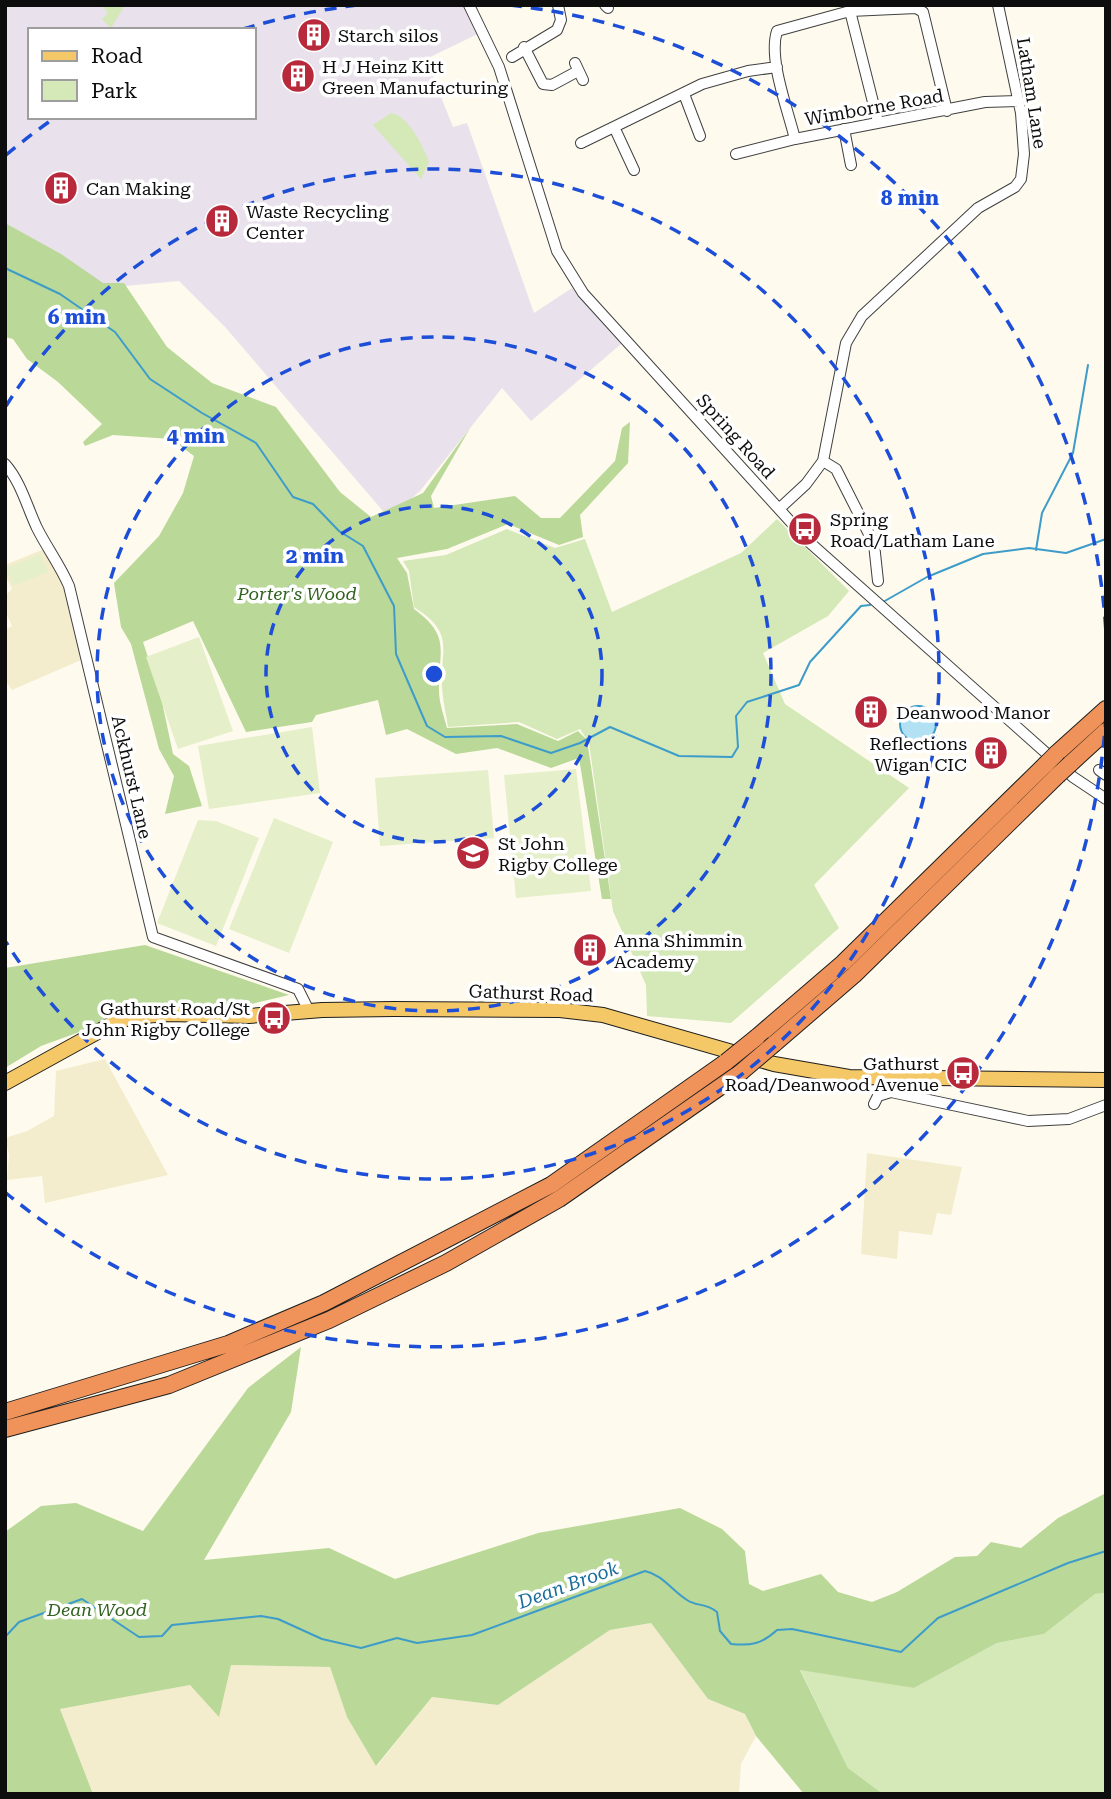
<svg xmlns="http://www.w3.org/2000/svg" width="1111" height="1799" viewBox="0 0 1111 1799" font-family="'Roboto Serif',serif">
  <rect width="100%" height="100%" fill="#fefaed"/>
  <!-- industrial -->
  <path fill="#e9e1eb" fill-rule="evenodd" d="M 5,5 L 472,5 L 486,30 L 426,59 L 453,127 L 467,123 L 534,313 L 572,288 L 621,344 L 531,421 L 502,388 L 420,491 L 389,518 L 226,328 L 179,281 L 103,288 L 5,230 ZM 30,30 L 254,30 L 254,117 L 30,117 Z"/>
  <!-- farmland -->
  <path fill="#f3edce" d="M 44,549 L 64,590 L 81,660 L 12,690 L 5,680 L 5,630 L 12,626 L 5,610 L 5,596 L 12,589 L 5,575 L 5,565 Z
    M 105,1059 L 168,1175 L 45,1203 L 42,1176 L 7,1180 L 9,1155 L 5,1138 L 27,1131 L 54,1116 L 56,1071 Z
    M 867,1153 L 962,1167 L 951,1215 L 937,1213 L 932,1235 L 899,1231 L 897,1259 L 861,1254 Z
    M 651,1623 L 708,1699 L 745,1714 L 756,1736 L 741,1764 L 739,1794 L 93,1794 L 60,1709 L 190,1685 L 231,1665 L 330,1667 L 347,1717 L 377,1766 L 432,1697 L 498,1705 L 610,1630 Z"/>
  <!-- green -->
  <path fill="#d4e8b8" d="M 101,5 L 125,5 L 111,28 L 102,19 L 108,13 Z
    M 391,113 C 409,116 423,146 429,162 L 421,179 L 373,125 Z
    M 777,519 L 849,591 L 828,616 L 763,653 L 785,704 L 909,788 L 814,885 L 839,928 L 731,1023 L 647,1016 L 646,985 L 613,911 L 589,743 L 580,729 L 557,739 L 519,722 L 448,727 C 446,714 443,701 442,688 C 440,648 456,634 414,607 L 409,571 L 403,561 L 446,555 L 507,529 L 555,548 L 585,539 L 612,612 L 741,553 Z
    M 1106,1593 L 1106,1794 L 883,1794 L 848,1768 L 800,1669 L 914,1688 L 997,1643 L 1044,1634 L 1095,1594 Z"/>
  <!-- forest -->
  <path fill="#bad898" d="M 5,223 L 61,254 L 103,283 L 124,283 L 167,347 L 212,383 L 276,407 L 340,492 L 371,517 L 423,493 L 470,428 L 431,496 L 434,508 L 515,496 L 541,518 L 560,518 L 615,461 L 622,428 L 630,422 L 628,463 L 580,515 L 583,537 L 559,545 L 508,524 L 447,549 L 397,558 L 407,573 L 414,609 C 452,637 438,650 439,691 C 439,703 444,716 447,728 L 517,724 L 558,741 L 578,731 L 587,740 L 611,899 L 602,899 L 579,758 L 551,768 L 497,748 L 456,754 L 407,729 L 386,735 L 378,700 L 316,715 L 312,722 L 246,732 L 193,621 L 143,642 L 161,697 L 173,754 L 189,766 L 202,806 L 165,814 L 174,776 L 159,749 L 131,644 L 121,627 L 114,583 L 159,536 L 183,493 L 194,456 L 171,439 L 113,435 L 85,446 L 83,442 L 102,424 L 58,382 L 27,359 L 13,339 L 5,337 Z
    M 145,945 L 289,995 L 243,1006 L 156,1004 L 41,1046 L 5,1068 L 5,968 Z
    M 301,1347 L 291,1412 L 204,1560 L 329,1548 L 395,1579 L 538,1533 L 680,1508 L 722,1529 L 745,1551 L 749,1584 L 763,1591 L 821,1574 L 838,1592 L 872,1602 L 897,1592 L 955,1557 L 977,1556 L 991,1542 L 1021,1548 L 1058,1518 L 1106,1493 L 1106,1593 L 1095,1594 L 1044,1634 L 997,1643 L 914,1688 L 800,1670 L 848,1768 L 883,1794 L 804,1794 L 756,1736 L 745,1714 L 708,1699 L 651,1623 L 610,1630 L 498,1705 L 432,1697 L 376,1766 L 347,1717 L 330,1667 L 231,1665 L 219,1717 L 190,1685 L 60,1709 L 93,1794 L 5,1794 L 5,1532 L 41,1506 L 76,1503 L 143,1531 L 248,1388 Z"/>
  <!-- pitch -->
  <path fill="#e5efc9" d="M 40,554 L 48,572 L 13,586 L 6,568 Z
    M 199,637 L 233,731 L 178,749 L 146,657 Z
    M 312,727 L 320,793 L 209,809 L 198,746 Z
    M 576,769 L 591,891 L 516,898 L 504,775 Z
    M 488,770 L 494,838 L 380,846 L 375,778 Z
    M 274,818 L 333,842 L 289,953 L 229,929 Z
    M 198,820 L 216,821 L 259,838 L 216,946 L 157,923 Z"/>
  <!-- water -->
  <path fill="#b3e1f4" stroke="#3d9cc9" stroke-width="2" d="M900 724a18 18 0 1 1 36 0a18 18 0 1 1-36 0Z"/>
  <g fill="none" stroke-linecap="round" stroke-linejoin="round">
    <!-- stream -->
    <path stroke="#3d9cc9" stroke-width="2" d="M 5,268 L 60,294 L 115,332 L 150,379 L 202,413 L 256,443 L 293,497 L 313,504 L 339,531 L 363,546 L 394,606 L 396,654 L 427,726 L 445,737 L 501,736 L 551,753 L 580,743 L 610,727 L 679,756 L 732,757 L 738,747 L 736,716 L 747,702 L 799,685 L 810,662 L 861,606 L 870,605
      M 1036,550 L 1042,513 L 1073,453 L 1088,365
      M 883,602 L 927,577 L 983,554 L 1029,548 L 1066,553 L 1106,539
      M 5,1637 L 19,1622 L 82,1599 L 139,1637 L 162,1636 L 172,1625 L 261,1616 L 278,1619 L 322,1639 L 361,1648 L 397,1638 L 417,1643 L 472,1635 L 645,1571 C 663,1575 671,1590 687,1600 C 697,1607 705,1602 717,1612 L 720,1631 L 731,1644 C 751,1646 762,1644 777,1630 L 792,1629 L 901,1652 L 938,1618 L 1068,1563 L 1106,1551"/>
    <!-- minor casing -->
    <g stroke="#404040" stroke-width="12">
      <path id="minor" d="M 469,5 L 499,67 L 557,251 L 583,293 L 808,541 L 1073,777 L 1106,799
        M 605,5 L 608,8
        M 850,11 L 878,122
        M 524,47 L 543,84 L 552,85 L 578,71
        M 512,57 L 557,30 L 561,20 L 558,5
        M 575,63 L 583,80
        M 684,94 L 700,136
        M 615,129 L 634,170
        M 844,129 L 851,165
        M 795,139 C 788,110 768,59 777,31 L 850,11 L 916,8 L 923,12 L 947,111
        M 581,143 L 702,84 L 748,71 L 777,67
        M 736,154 L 795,139 L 985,102 L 1019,101
        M 823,461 L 836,469 L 874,544 L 878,581
        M 5,464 C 21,482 27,507 37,528 C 47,548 60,565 69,586 L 153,937 L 298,989 L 309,1011
        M 779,509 L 806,484 L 823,461 L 846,343 L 862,316 L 978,208 L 1015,187 L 1021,179 L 1024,154 L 1021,113 L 998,5
        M 1099,770 L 1106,775
        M 874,1104 L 878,1096 L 891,1092 L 1028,1121 L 1069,1119 L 1106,1105"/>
    </g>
    <!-- major casing -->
    <g stroke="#1e1e1e" stroke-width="16">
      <path id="major" d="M 5,1083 L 112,1024 L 132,1017 L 169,1014 L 249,1016 L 322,1010 L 394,1009 L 560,1010 L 603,1015 L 774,1064 L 849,1077 L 1106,1080"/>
    </g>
    <!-- highway casing -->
    <g stroke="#1e1e1e" stroke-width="18">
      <path id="highway" d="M 1056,754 L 1106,709
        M 1070,764 L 1106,731
        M 757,1037 L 843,963 L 1046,764
        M 774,1044 L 854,975 L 1058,775
        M 5,1412 L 228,1344 L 324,1303 L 551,1185 L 726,1062
        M 5,1429 L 169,1385 L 329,1320 L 446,1263 L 559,1199 L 740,1073"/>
    </g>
    <!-- minor -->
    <use href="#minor" stroke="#fff" stroke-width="10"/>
    <!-- major -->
    <use href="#major" stroke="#f4c767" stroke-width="14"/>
    <!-- highway -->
    <use href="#highway" stroke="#f0935a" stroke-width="16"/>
    <!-- highway-bridge casing -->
    <g stroke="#1e1e1e" stroke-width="18" stroke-linecap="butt">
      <path id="highway-bridge" d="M 1046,764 L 1056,754
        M 1058,775 L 1070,764
        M 726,1062 L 757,1037
        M 740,1073 L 774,1044"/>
    </g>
    <!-- highway-bridge -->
    <use href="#highway-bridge" stroke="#f0935a" stroke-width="16"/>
  </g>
  <!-- distance rings -->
  <g fill="none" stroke="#1d4ed8" stroke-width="3.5" stroke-dasharray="12 9">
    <circle cx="434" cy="674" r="168"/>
    <circle cx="434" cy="674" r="337"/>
    <path d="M6 406A505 505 0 1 1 6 942"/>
    <path d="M1106 715A673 673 0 0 1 6 1193M6 155A673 673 0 0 1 53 119M243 29A673 673 0 0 1 358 5M510 5A673 673 0 0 1 1106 633"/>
  </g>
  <!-- icons -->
  <defs>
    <g id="building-disc" transform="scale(1.75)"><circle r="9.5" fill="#b8293b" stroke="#fff"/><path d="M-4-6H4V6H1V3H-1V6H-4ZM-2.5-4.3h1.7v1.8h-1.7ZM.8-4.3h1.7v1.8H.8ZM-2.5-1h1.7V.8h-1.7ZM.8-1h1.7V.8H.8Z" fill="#fff"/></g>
    <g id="bus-disc" transform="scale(1.75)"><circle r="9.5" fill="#b8293b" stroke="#fff"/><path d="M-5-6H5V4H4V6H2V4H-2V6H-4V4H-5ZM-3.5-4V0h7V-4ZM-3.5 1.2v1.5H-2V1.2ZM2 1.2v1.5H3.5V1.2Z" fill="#fff"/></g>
    <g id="university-disc" transform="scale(1.75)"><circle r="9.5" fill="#b8293b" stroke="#fff"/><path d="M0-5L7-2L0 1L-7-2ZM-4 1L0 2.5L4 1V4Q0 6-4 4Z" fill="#fff"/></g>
  </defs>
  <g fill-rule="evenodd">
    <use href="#building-disc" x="314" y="35"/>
    <use href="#building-disc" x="298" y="76"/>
    <use href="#building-disc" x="61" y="188"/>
    <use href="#building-disc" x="222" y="221"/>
    <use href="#bus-disc" x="805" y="529"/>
    <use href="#building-disc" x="871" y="712"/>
    <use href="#building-disc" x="991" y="753"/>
    <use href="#university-disc" x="473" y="853"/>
    <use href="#building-disc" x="590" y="950"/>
    <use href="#bus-disc" x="274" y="1018"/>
    <use href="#bus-disc" x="963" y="1073"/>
  </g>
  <g text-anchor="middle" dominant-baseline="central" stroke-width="7" stroke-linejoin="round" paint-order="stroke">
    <!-- poi labels -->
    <g font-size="18" fill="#0d0d0d" stroke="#fff" text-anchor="start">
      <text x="338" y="35">Starch silos</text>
      <text x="322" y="66">H J Heinz Kitt<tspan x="322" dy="21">Green Manufacturing</tspan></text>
      <text x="86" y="188">Can Making</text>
      <text x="246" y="211">Waste Recycling<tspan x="246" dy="21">Center</tspan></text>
      <text x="830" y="519">Spring<tspan x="830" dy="21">Road/Latham Lane</tspan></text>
      <text x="896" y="712">Deanwood Manor</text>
      <text x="967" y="743" text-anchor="end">Reflections<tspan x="967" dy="21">Wigan CIC</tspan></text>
      <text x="498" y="843">St John<tspan x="498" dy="21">Rigby College</tspan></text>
      <text x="614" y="940">Anna Shimmin<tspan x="614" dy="21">Academy</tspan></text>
      <text x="250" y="1008" text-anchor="end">Gathurst Road/St<tspan x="250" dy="21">John Rigby College</tspan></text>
      <text x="939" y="1063" text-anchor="end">Gathurst<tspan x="939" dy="21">Road/Deanwood Avenue</tspan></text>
    </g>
    <!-- street labels -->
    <g font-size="18" fill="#0d0d0d" stroke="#fff">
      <text transform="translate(1032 93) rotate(81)">Latham Lane</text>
      <text transform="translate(874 107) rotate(-10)">Wimborne Road</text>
      <text transform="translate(736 436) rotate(48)">Spring Road</text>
      <text transform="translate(132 777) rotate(77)">Ackhurst Lane</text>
      <text transform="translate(531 993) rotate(2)">Gathurst Road</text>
    </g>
    <!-- park labels -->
    <g font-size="18" font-style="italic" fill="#32621f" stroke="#fff">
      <text x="297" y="593">Porter's Wood</text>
      <text x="97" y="1609">Dean Wood</text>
    </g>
    <!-- water labels -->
    <g font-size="19" font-style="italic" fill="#1a6c9a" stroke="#fff">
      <text transform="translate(568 1585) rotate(-20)">Dean Brook</text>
    </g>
  </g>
  <circle cx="434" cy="674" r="10" fill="#1d4ed8" stroke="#fff" stroke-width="3.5"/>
  <g font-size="21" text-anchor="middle" font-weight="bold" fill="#1d4ed8" stroke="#fff" stroke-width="7" stroke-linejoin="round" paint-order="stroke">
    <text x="910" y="205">8 min</text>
    <text x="77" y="324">6 min</text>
    <text x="196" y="443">4 min</text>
    <text x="315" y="563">2 min</text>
  </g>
  <!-- border -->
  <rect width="1111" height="1799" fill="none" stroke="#0d0d0d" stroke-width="14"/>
  <!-- legend -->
  <rect x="28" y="28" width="228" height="91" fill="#ffffff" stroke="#9e9e9e" stroke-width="2"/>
  <rect x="42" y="51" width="35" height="10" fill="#f4c767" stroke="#9e9e9e" stroke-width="2"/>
  <text x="91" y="63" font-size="21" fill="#0d0d0d">Road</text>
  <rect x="42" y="80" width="35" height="21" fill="#d4e8b8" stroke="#9e9e9e" stroke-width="2"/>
  <text x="91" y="98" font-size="21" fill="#0d0d0d">Park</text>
</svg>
